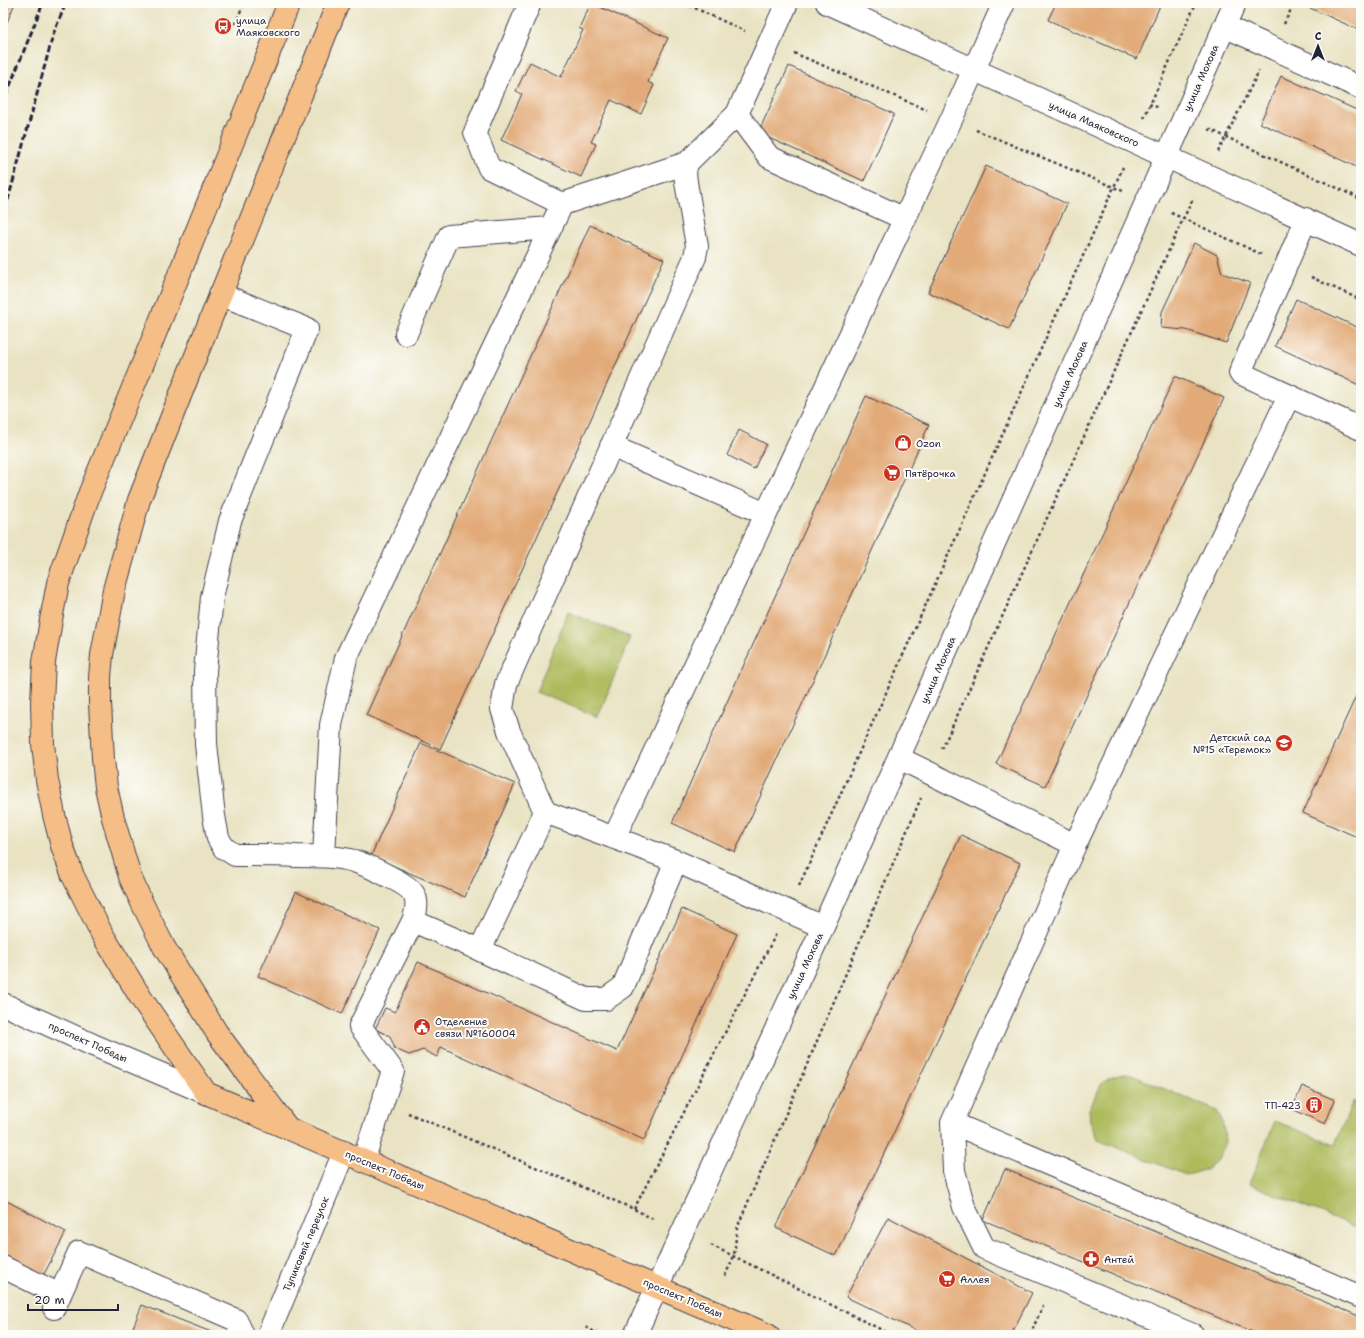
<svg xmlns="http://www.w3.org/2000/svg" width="1364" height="1338" viewBox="0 0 1364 1338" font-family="'Shantell Sans',sans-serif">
  <rect width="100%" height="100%" fill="#fdfcf7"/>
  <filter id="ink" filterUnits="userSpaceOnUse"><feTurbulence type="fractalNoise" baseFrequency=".025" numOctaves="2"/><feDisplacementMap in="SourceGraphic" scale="8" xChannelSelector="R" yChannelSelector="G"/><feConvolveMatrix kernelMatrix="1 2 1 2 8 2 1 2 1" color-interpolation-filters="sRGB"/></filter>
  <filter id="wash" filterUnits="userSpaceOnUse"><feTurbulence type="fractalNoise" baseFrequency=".012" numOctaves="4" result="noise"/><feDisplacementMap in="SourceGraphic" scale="16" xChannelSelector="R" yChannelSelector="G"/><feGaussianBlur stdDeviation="0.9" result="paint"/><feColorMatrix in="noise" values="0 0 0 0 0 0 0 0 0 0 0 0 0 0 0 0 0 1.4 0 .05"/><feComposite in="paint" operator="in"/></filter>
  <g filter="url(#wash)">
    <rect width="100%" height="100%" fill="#e9e3c3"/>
    <!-- green -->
    <path fill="#aebb5d" stroke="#686e4c" d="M 568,612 L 630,637 L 598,717 L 536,692 Z
      M 1123,1074 L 1129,1074 L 1217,1111 L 1222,1120 L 1224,1132 L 1225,1142 L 1218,1160 L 1206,1169 L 1191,1174 L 1186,1175 L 1098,1140 L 1090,1122 L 1089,1109 L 1102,1083 L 1110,1078 Z
      M 1353,1101 L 1361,1105 L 1361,1229 L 1249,1184 L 1275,1121 L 1335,1145 Z"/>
    <g id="blocks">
      <!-- building -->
      <path fill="#e2aa78" d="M 3,3 L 15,3 L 3,32 Z
        M 591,3 L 668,38 L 648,82 L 654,85 L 641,114 L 611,100 L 591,142 L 596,144 L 581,177 L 501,140 L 522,94 L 516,91 L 530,62 L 561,77 L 583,30 L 579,28 Z
        M 1056,3 L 1161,3 L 1137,59 L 1048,20 Z
        M 1299,3 L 1361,3 L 1361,31 Z
        M 789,66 L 894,114 L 864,181 L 758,133 Z
        M 1281,76 L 1361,112 L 1361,169 L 1260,123 Z
        M 986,166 L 1067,204 L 1009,329 L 928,292 Z
        M 590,225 L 664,259 L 440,749 L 366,715 Z
        M 1194,243 L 1217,255 L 1222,273 L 1250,283 L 1226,343 L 1186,330 L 1161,328 L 1162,312 Z
        M 1296,299 L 1361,329 L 1361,386 L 1275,346 Z
        M 1175,376 L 1224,398 L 1045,786 L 996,764 Z
        M 866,396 L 929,425 L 735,852 L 672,823 Z
        M 739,430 L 766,444 L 754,469 L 727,455 Z
        M 1361,685 L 1361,830 L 1357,837 L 1303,813 Z
        M 421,743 L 515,784 L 465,897 L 371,856 Z
        M 961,835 L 1020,863 L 836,1256 L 776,1228 Z
        M 296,892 L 380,930 L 342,1014 L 258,976 Z
        M 682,909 L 737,934 L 644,1140 L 441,1047 L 437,1057 L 423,1050 L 409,1055 L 395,1049 L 390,1036 L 375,1029 L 385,1008 L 395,1012 L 418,962 L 617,1051 Z
        M 1302,1086 L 1335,1100 L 1325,1124 L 1292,1109 Z
        M 1005,1169 L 1361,1317 L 1361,1335 L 1260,1335 L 983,1220 Z
        M 3,1199 L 66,1232 L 43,1276 L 3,1256 Z
        M 888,1217 L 1032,1293 L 1011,1335 L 925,1335 L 846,1297 Z
        M 142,1305 L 219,1335 L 130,1335 Z"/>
    </g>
  </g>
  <g filter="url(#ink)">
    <use href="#blocks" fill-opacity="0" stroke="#403f4f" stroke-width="1"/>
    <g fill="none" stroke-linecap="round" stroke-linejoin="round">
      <!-- minor casing -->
      <g stroke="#403f4f" stroke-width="24">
        <path id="minor" d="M 530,3 L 475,132 L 489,168 L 562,204
          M 787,3 L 737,114 L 687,163 L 685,172 L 686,182 L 697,246 L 695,257 L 506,684 L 502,709 L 509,731 L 545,812 L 676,861 L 823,927
          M 827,3 L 1361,245
          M 1224,26 L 1361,88
          M 737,114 L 769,157 L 905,219
          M 1306,219 L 1240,373 L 1361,429
          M 220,294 L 307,329 L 230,521 L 212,597 L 205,671 L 206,744 L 214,816 L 218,838 L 224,848 L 235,855 C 255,855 276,855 296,856 C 315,856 335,856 354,861 C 366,865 379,871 390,877 C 413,888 422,896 413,921
          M 406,334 L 449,236 L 550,228
          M 611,446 L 766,514
          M 899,758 L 1075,845
          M 614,838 L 951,120 L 1004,3
          M 324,856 L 331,725 L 346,658 L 562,204 L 687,163
          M 480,950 L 545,812
          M 3,1004 L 93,1045 L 206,1093
          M 952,1123 L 1361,1297
          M 363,1161 L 393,1071 L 360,1026 L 413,921 L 480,950 L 586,999 L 606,999 L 623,987 L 676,861
          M 3,1267 L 60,1295
          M 54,1308 L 79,1252 L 236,1320 L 243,1335
          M 268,1335 L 344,1152
          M 635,1335 L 823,927 L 1235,3
          M 1193,1335 L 984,1248 L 964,1207 L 954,1171 L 952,1123 L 1075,845 L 1289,396"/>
      </g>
      <!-- major casing -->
      <g stroke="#403f4f" stroke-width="24">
        <path id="major" d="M 289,3 L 146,356 L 90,492 L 58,583 L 51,620 L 44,662 L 42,702 L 43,744 L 47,780 L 54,815 L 62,846 L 73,876 L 102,934 L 141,998 L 206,1093 L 768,1335
          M 287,1127 L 217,1033 L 164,947 L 143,905 L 130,877 L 113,818 L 106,787 L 103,759 L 100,703 L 100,677 L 102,655 L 114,590 L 139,500 L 191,368 L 338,3"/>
      </g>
      <!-- path -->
      <path stroke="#403f4f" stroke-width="2.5" stroke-dasharray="3 3" stroke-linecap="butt" d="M 684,3 L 745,31
        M 235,24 L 244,3
        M 1284,24 L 1294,3
        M 794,53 L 927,110
        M 1149,104 L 1160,108
        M 1144,118 L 1196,3
        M 1209,129 L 1361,199
        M 976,130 L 1123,191
        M 1218,152 L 1259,71
        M 1171,213 L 1263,255
        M 1311,277 L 1361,300
        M 942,749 L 1183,219 L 1193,199
        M 799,886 L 1123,167
        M 408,1113 L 634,1209 L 653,1219
        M 634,1209 L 776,934
        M 711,1245 L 892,1335
        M 725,1276 L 734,1256 L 737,1228 L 921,798
        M 586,1327 L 600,1335
        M 1030,1335 L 1044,1303"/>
      <!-- minor -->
      <use href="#minor" stroke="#fff" stroke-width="22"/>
      <!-- major -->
      <use href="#major" stroke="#f6be87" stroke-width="22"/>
      <!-- rail -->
      <path stroke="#22223b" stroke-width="3" stroke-dasharray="6 3" stroke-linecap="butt" d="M 3,103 L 43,3
        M 3,218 L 54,32 L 66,3"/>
    </g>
  </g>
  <!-- icons -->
  <defs>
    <g id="bus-disc" transform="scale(0.9)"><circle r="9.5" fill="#c8321e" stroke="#fdfcf7"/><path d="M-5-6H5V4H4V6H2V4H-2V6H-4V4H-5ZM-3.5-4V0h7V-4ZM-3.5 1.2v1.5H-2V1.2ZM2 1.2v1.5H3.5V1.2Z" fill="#fff"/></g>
    <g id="shop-disc" transform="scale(0.9)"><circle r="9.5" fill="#c8321e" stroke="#fdfcf7"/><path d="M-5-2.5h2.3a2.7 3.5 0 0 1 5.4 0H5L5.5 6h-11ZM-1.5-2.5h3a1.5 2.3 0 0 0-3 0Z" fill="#fff"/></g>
    <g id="supermarket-disc" transform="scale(0.9)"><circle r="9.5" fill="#c8321e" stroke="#fdfcf7"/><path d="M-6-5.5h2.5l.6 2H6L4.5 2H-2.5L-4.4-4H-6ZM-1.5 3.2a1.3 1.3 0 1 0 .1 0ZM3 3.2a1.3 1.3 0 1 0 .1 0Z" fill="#fff"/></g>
    <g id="school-disc" transform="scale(0.9)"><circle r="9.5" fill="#c8321e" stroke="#fdfcf7"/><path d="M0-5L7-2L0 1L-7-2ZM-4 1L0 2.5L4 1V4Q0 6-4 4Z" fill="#fff"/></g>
    <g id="civic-disc" transform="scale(0.9)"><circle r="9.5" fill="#c8321e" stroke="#fdfcf7"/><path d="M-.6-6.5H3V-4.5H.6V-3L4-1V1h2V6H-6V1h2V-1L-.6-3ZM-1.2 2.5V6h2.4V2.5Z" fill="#fff"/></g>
    <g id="building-disc" transform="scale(0.9)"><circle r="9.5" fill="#c8321e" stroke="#fdfcf7"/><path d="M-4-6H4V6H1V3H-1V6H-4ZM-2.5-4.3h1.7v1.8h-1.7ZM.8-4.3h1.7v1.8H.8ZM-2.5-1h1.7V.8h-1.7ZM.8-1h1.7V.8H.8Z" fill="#fff"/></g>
    <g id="pharmacy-disc" transform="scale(0.9)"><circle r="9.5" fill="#c8321e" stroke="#fdfcf7"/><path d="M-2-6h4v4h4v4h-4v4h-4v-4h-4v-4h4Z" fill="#fff"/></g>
  </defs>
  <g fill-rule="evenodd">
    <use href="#bus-disc" x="223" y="26"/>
    <use href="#shop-disc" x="903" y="443"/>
    <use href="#supermarket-disc" x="892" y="473"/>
    <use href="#school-disc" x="1284" y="743"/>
    <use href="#civic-disc" x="422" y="1027"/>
    <use href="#building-disc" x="1314" y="1105"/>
    <use href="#pharmacy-disc" x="1091" y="1259"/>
    <use href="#supermarket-disc" x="947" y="1279"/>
  </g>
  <g text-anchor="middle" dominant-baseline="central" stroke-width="4" stroke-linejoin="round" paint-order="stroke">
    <!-- poi labels -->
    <g font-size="10" fill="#22223b" stroke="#fdfcf7" text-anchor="start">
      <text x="236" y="20">улица<tspan x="236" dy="12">Маяковского</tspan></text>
      <text x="916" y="443">Ozon</text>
      <text x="905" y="473">Пятёрочка</text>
      <text x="1271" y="737" text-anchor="end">Детский сад<tspan x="1271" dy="12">№15 «Теремок»</tspan></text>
      <text x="435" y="1021">Отделение<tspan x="435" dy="12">связи №160004</tspan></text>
      <text x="1301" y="1105" text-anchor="end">ТП-423</text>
      <text x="1104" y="1259">Антей</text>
      <text x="960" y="1279">Аллея</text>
    </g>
    <!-- street labels -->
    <g font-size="10" fill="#22223b" stroke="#fdfcf7">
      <text transform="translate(1201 78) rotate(-66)">улица Мохова</text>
      <text transform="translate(1094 124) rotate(24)">улица Маяковского</text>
      <text transform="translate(1070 374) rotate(-66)">улица Мохова</text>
      <text transform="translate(938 670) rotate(-66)">улица Мохова</text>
      <text transform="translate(805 966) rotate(-65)">улица Мохова</text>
      <text transform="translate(88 1042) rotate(24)">проспект Победы</text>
      <text transform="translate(385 1170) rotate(23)">проспект Победы</text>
      <text transform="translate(306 1244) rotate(-67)">Тупиковый переулок</text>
      <text transform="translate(683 1298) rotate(23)">проспект Победы</text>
    </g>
  </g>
  <!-- margin -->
  <rect width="1364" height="1338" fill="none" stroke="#fdfcf7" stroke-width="16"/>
  <!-- north arrow -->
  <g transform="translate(1318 46)" stroke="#fdfcf7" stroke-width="3" paint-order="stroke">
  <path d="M0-3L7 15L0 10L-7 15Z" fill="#22223b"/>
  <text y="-6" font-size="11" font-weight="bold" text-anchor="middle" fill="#22223b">С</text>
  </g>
  <!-- scale -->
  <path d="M28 1304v6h90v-6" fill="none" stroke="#22223b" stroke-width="2"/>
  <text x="34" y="1304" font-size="12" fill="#22223b" stroke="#fdfcf7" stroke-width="3" paint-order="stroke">20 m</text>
</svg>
